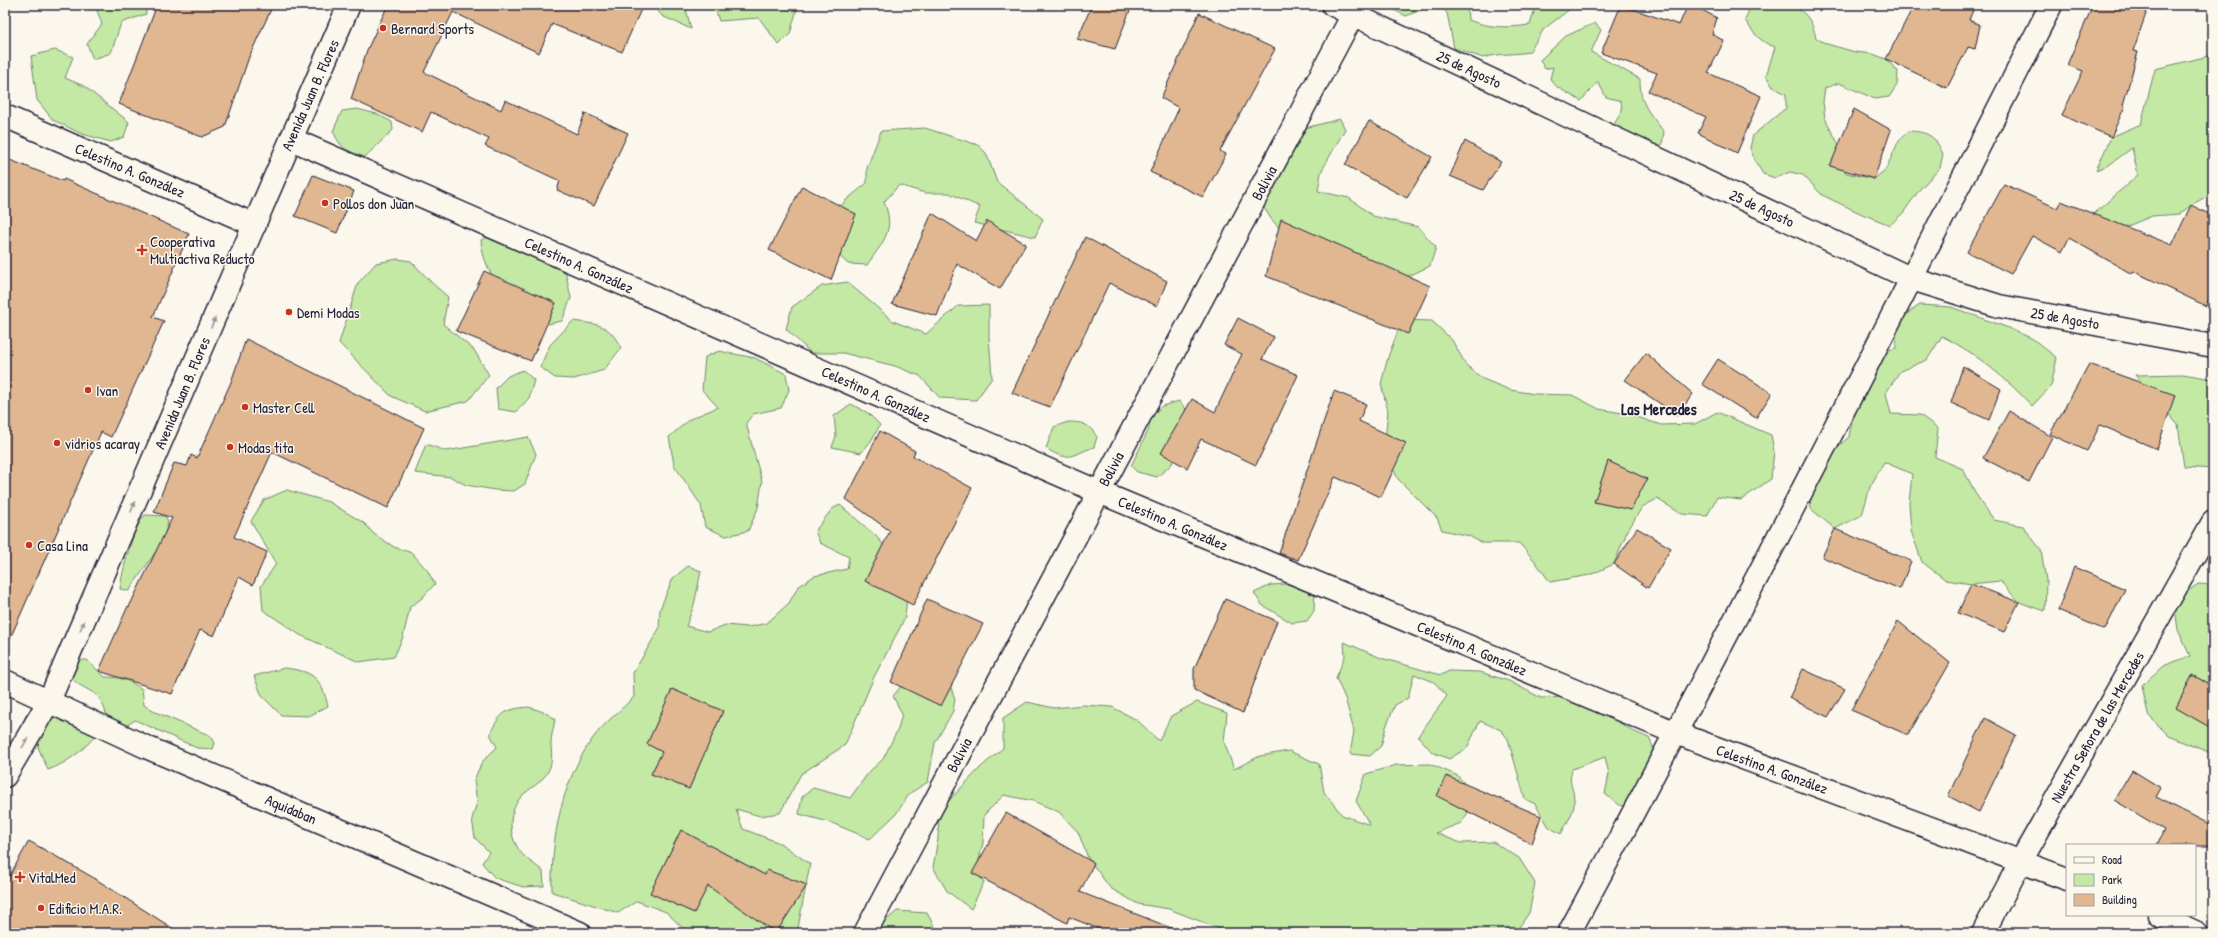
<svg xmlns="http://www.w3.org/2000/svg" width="2218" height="938" viewBox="0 0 2218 938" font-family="'Patrick Hand',sans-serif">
  <rect width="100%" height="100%" fill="#fbf7ec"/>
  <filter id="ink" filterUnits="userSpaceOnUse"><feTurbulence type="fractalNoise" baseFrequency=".025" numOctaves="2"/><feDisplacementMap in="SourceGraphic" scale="8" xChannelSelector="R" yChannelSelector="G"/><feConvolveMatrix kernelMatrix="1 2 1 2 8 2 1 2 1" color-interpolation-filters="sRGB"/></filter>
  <g filter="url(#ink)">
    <!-- green -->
    <path fill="#c3e9a4" stroke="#728670" d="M 95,5 L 145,5 L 146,14 L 121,23 L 111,53 L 93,59 L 87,44 L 102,24 Z
      M 652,5 L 685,5 L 691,29 L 662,16 Z
      M 714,5 L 798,5 L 790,34 L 779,45 L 759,18 L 719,21 Z
      M 1394,5 L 1433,5 L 1406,16 L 1394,10 Z
      M 1439,5 L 1467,5 L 1468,20 C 1490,28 1507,28 1530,25 L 1536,5 L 1575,5 L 1544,29 L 1529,52 C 1513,55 1498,53 1483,58 L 1454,48 L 1447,13 Z
      M 1751,5 C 1785,5 1808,0 1816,38 L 1827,44 L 1855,52 L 1873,54 L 1886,59 L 1898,71 L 1897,85 L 1889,97 L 1875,99 L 1839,83 L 1825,88 L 1823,102 L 1825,118 L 1839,145 L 1840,160 L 1846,173 L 1874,179 L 1886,169 L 1899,140 L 1909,131 C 1929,132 1935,136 1943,154 L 1940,168 L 1920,189 L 1903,213 L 1890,225 L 1862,214 L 1822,195 L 1803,175 L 1790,172 L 1775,178 L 1763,174 L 1755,161 L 1750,148 L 1753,135 L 1786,108 L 1786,94 L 1773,87 L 1766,76 L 1775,47 C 1760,42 1753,33 1745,20 Z
      M 1595,23 L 1601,30 L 1591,52 L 1640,79 C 1640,105 1649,112 1664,132 L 1662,145 L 1655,151 L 1613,126 L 1622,111 L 1621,101 L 1606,97 L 1598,82 L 1581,101 L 1557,87 L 1550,79 L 1553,67 L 1545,69 L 1540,60 L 1566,36 Z
      M 55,50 L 73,57 L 65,78 L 84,86 L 129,122 L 124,137 L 111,142 L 82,134 L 53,120 L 37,100 L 31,56 Z
      M 2213,55 L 2213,193 L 2191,205 L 2180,214 L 2152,216 L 2116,231 L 2107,260 L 2080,235 L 2096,212 L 2138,175 L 2132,148 L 2109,165 L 2096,170 L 2111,137 L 2141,124 L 2155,69 Z
      M 357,109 L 377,114 L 392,122 L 393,130 L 365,157 C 347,152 341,149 333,131 L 342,111 Z
      M 1340,119 L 1345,129 L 1321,172 L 1318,191 L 1349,198 L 1373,216 L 1418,227 L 1436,247 L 1430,266 L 1398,281 L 1290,240 L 1272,220 L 1262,205 L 1301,129 Z
      M 925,128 L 978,145 L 986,153 L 997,182 L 1043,219 L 1035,237 L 974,223 L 980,207 L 949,193 L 925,193 L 899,185 L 884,202 C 896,230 883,242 867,265 L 848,264 L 828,245 L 828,223 L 845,201 L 867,183 L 867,168 L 881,131 Z
      M 503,231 L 563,260 L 571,298 L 562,321 L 533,327 C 511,301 483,275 481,240 Z
      M 398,259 L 411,261 L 432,283 L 448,297 L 443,324 L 474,350 L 489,375 L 468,401 L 425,411 L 391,396 L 339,343 L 358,283 L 376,263 Z
      M 847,282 L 893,321 L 926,334 L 958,306 L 989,305 L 989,336 L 992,378 L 976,400 L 940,398 L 920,376 L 895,366 L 843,353 L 811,353 L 786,329 L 792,307 L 822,286 Z
      M 1920,305 L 1951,307 L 2006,327 L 2033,339 L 2057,358 L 2051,386 L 2032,406 C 2006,378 1977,354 1942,336 L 1927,360 L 1900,371 L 1886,393 L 1891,414 L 1920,415 L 1938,428 L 1935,457 L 1963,469 L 1977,496 L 1994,520 L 2023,526 L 2041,550 L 2046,580 L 2045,611 L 2019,602 L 2000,581 L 1971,584 L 1946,580 L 1922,562 L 1911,531 L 1909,503 L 1912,474 L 1884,462 L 1870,487 L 1862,515 L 1835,529 L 1811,509 L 1808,481 L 1828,455 L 1849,437 L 1854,409 L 1867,356 L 1896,348 L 1897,320 Z
      M 1402,320 L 1432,321 L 1452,340 L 1466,365 L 1483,379 L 1510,390 L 1535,394 L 1572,395 L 1599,409 L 1628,414 L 1661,425 L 1695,424 L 1717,412 L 1771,435 L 1774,451 L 1771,479 L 1741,500 L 1717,497 L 1707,516 L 1682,514 L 1657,499 L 1642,507 L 1627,532 L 1614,564 L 1590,575 L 1550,582 L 1534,560 L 1519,543 L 1482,543 L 1469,536 L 1442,530 L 1437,518 L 1398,479 L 1384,451 L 1388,411 L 1381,384 L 1388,357 Z
      M 573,321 C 600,325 608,323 621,348 L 604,370 L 574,379 L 555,378 L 540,367 L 550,345 Z
      M 719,351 L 755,358 L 786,374 L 789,390 L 781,408 L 753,414 L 746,423 L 762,482 L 758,508 L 748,531 L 726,536 L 705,527 L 701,505 L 674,465 L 669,437 L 690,419 L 718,407 L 702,390 L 705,357 Z
      M 523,370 L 534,380 L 529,398 L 516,412 L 498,409 L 496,388 L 508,376 Z
      M 2183,374 L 2213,379 L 2213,469 L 2184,467 L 2178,425 L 2135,375 Z
      M 1179,401 L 1186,409 L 1172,464 L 1157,477 L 1137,472 L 1131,466 L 1149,429 L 1149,419 L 1162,406 Z
      M 851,404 L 868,413 L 880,425 L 871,441 L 861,453 L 832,447 L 836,436 L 834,416 Z
      M 1068,422 C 1083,422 1089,424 1097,437 L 1094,447 C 1072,455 1067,463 1046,448 L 1054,427 Z
      M 528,437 L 536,454 L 525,484 L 514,491 L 495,490 L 466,485 L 451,477 L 415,473 L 426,444 L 446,451 Z
      M 287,490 L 329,502 L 364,523 L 374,534 L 394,547 L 412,553 L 427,570 L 435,584 L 422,598 L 410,607 L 403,637 L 394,657 L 359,662 L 300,635 L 263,610 L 261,586 L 276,564 L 251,521 L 264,500 Z
      M 840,505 L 875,535 L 909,574 L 905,618 L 874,677 L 845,745 L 801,774 L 780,813 L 760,816 L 736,809 L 743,829 L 780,843 L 810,864 L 797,933 L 688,933 L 666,912 L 637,901 L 618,913 L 552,892 C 551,839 561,782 593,738 C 604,723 621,710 634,697 L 633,673 L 659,629 L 660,609 L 673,578 L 688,566 L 701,571 L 694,605 L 686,626 L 708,632 L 725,625 L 748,627 L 767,623 L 789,603 L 798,587 L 814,576 L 847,569 L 849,557 L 820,543 L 815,531 L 832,509 Z
      M 145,515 L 165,516 L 168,521 L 163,541 L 129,591 L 120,589 C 122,572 133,526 145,515 Z
      M 1287,584 L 1315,591 L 1314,611 L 1307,621 L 1292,623 L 1262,605 L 1254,593 L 1271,585 Z
      M 2198,584 L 2213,585 L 2213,754 L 2169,736 L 2148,715 L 2142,685 L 2163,666 L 2190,656 L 2178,630 L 2174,601 Z
      M 1344,642 L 1381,658 L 1441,675 L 1449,671 L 1480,672 L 1509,681 L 1541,698 L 1566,697 L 1598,710 L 1635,732 L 1649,738 L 1655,751 L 1642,797 L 1621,806 L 1605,794 L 1609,774 L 1605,757 L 1572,769 C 1568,786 1573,784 1574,799 C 1576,810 1566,824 1561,834 L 1549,827 L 1535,804 L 1525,799 L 1508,739 L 1501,730 L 1480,721 L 1467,748 L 1449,759 L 1432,752 L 1418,736 L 1447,696 L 1434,682 L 1414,674 L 1408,698 L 1395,705 L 1386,727 L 1381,746 L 1370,756 L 1350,754 L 1354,731 L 1345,698 L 1336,678 L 1345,656 Z
      M 78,660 L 87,660 L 105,677 C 120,677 129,680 142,689 L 144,705 L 153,711 L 211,736 L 215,743 L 213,749 L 197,748 L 135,720 L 123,728 L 108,721 C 106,713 103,701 96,695 C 87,687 74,686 70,673 Z
      M 284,668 C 314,671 321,678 328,706 L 309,716 L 281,715 L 262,696 L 254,676 Z
      M 908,678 L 949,682 L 955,699 L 953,711 L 935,743 L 928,782 L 910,793 L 896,814 L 870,839 L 832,823 L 799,814 L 802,797 L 813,788 L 850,798 L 869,772 L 883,759 L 898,729 L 902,714 L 893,696 Z
      M 1027,702 L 1054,708 L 1083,705 L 1112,707 L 1137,720 L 1159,741 L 1171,716 L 1197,702 L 1227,713 L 1224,742 L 1234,769 L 1260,756 L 1289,751 L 1319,764 L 1324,792 L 1342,815 L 1370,825 L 1356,801 L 1366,774 L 1396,765 L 1430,764 L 1458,776 L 1477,799 L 1461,823 L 1435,833 L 1461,843 L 1493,842 L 1519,858 L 1535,883 L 1529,913 L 1515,933 L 1221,933 L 1220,929 L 1169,909 L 1138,904 L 1110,888 L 1088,858 L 1078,832 L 1059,812 L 1033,801 L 1004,795 L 984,815 L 983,843 L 976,872 L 984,882 L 971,909 L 947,891 L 933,867 L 938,839 L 939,811 L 981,767 L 1003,748 L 1003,718 Z
      M 529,707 L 546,713 L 555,719 C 554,727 551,735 551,743 C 551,752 553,758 550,767 C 545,780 535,785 525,793 C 506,810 507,838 524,856 C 530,862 537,866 543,871 L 544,886 L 523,887 L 495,878 L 482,863 L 489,852 L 475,838 L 472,819 L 477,802 L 474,780 L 482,762 L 497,747 L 490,734 C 500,712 506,709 529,707 Z
      M 60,711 L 93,724 L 94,737 C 83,751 65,764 48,770 L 38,747 L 40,734 L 22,725 L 27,713 Z
      M 897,911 L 927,913 L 938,933 L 874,933 L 876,929 Z"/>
    <!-- building -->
    <path fill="#e0b790" stroke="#22223b" d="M 157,5 L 273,5 L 249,57 L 225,127 L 202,137 L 119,104 Z
      M 388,5 L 643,5 L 622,52 L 552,24 L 539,53 L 453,12 L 424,72 L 501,110 L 505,100 L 577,134 L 585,113 L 628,133 L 594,206 L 557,190 L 560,181 L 485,146 L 489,139 L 431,112 L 422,132 L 351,99 L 367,50 Z
      M 1092,5 L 1132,5 L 1115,49 L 1077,39 Z
      M 1621,5 L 1679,25 L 1688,5 L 1693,5 L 1717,18 L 1712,34 L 1724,41 L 1708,73 L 1761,96 L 1737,153 L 1698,133 L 1706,117 L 1648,91 L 1657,73 L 1601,53 Z
      M 1914,5 L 1975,5 L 1969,20 L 1980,25 L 1975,49 L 1968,47 L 1947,88 L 1886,59 Z
      M 2093,5 L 2149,5 L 2133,51 L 2138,52 L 2123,105 L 2125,106 L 2111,137 L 2062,115 L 2083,71 L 2067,65 Z
      M 1199,13 L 1275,49 L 1220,151 L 1226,154 L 1203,197 L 1150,172 L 1179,108 L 1161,98 Z
      M 1854,109 L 1891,130 L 1874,179 L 1830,166 Z
      M 1369,121 L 1432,157 L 1407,198 L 1345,165 Z
      M 1465,141 L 1501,162 L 1483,190 L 1450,176 Z
      M 5,158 L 63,181 L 64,179 L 189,234 L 153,317 L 164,321 L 111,437 L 101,432 L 5,650 Z
      M 313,175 L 354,191 L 337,233 L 295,216 Z
      M 2004,184 L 2057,208 L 2061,201 L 2172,245 L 2191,205 L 2213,216 L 2213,290 L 2206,306 L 2133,271 L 2132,274 L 2069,238 L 2062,252 L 2032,236 L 2011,274 L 1967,252 Z
      M 802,186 L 856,214 L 831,280 L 769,250 Z
      M 932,213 L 976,241 L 987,221 L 1026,244 L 1000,289 L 957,264 L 937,316 L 892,304 Z
      M 1281,219 L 1430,286 L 1408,334 L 1266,276 Z
      M 1085,237 L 1167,281 L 1157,306 L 1109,283 L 1050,407 L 1012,393 Z
      M 484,271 L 556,303 L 531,361 L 456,331 Z
      M 1238,318 L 1274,337 L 1262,359 L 1298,375 L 1256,465 L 1201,439 L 1187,468 L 1161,453 L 1192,399 L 1215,412 L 1242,354 L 1224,345 Z
      M 246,339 L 424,428 L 388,508 L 272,452 L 234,537 L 267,552 L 253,585 L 239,577 L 214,636 L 200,630 L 172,694 L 99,671 L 128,606 L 129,607 L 172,518 L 154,512 L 174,463 L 187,466 L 191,455 L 197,458 L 231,382 Z
      M 1646,353 L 1693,394 L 1677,415 L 1625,380 Z
      M 1718,359 L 1772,393 L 1756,418 L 1702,384 Z
      M 2089,364 L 2175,395 L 2157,449 L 2100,425 L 2087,451 L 2050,434 Z
      M 1963,366 L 2001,389 L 1989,420 L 1951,403 Z
      M 1334,391 L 1366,404 L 1359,421 L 1406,443 L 1381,497 L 1335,477 L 1298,560 L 1279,553 Z
      M 2009,411 L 2052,437 L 2029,482 L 1983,458 Z
      M 880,431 L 915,451 L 913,456 L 972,488 L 913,605 L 865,581 L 890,531 L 846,499 Z
      M 1608,461 L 1647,479 L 1631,510 L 1594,502 Z
      M 1637,528 L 1671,548 L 1648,588 L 1614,564 Z
      M 1835,529 L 1911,561 L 1900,589 L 1822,557 Z
      M 2074,567 L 2125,589 L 2105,630 L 2058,610 Z
      M 1971,584 L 2019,602 L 2004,632 L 1958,613 Z
      M 927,599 L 983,624 L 941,706 L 891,682 Z
      M 1225,599 L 1277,621 L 1243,713 L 1194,690 L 1194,669 Z
      M 1898,621 L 1950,663 L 1908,735 L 1851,710 Z
      M 1803,669 L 1845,689 L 1828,717 L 1789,698 Z
      M 2192,675 L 2213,686 L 2213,729 L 2176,708 Z
      M 672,689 L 723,711 L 689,789 L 651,774 L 662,752 L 647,744 Z
      M 1985,718 L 2016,735 L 1979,812 L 1948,796 Z
      M 2132,770 L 2161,788 L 2156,797 L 2213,826 L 2213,845 L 2157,845 L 2164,830 L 2114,800 Z
      M 1446,776 L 1541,816 L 1532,844 L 1437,796 Z
      M 1006,813 L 1094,863 L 1080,892 L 1179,931 L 1179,933 L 1109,933 L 1069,917 L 1067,923 L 972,873 Z
      M 681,830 L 765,875 L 767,870 L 807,885 L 776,933 L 708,886 L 694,913 L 650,893 Z
      M 29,841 L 94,878 L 180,933 L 5,933 L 5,884 Z"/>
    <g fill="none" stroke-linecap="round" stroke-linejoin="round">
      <!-- street casing -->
      <g stroke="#22223b" stroke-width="25">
        <path id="street" d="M 1333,5 L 1912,279 L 1999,306 L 2213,346
          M 5,116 L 255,225
          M 291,139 L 1099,492 L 1676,733 L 2067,879
          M 5,681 L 146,747 L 580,933
          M 2159,915 L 2197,933
          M 865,933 L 1358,5
          M 1569,933 C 1734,626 1893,316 2051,5
          M 1983,933 L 2021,861 L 2213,522"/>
      </g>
      <!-- secondary casing -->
      <g stroke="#22223b" stroke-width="25">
        <path id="secondary" d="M 5,776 L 49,701 L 349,5"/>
      </g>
      <!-- street -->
      <use href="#street" stroke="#fbf7ec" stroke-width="22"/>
      <!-- secondary -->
      <use href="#secondary" stroke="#fbf7ec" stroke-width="22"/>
    </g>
    <!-- one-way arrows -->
    <defs><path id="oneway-solid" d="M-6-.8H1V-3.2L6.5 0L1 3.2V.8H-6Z"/></defs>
    <g fill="#99979c">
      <use href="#oneway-solid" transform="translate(213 323) rotate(-67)"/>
      <use href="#oneway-solid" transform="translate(133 507) rotate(-67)"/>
      <use href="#oneway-solid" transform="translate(82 626) rotate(-67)"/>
      <use href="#oneway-solid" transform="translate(25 743) rotate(-60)"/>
    </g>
  </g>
  <!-- markers -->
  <g fill="#c8321e" stroke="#fbf7ec" stroke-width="1.5">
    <circle cx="383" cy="28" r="4"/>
    <circle cx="325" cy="203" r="4"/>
    <path d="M140 244h4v4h4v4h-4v4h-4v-4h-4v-4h4z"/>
    <circle cx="289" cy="312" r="4"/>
    <circle cx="88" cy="390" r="4"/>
    <circle cx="245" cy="407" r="4"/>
    <circle cx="57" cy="443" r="4"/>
    <circle cx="230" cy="447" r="4"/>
    <circle cx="29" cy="545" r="4"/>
    <path d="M18 871h4v4h4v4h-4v4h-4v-4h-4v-4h4z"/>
    <circle cx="41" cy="908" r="4"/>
  </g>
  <g text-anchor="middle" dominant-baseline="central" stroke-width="3" stroke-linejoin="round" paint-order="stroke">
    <!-- poi labels -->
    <g font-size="15" fill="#22223b" stroke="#fbf7ec" text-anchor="start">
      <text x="391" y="28">Bernard Sports</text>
      <text x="333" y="203">Pollos don Juan</text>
      <text x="150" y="241">Cooperativa<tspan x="150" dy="17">Multiactiva Reducto</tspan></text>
      <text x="297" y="312">Demi Modas</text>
      <text x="96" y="390">Ivan</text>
      <text x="253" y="407">Master Cell</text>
      <text x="65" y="443">vidrios acaray</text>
      <text x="238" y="447">Modas tita</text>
      <text x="37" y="545">Casa Lina</text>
      <text x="28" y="877">VitalMed</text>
      <text x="49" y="908">Edificio M.A.R.</text>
    </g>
    <!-- street labels -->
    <g font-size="15" fill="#22223b" stroke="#fbf7ec">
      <text transform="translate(1469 69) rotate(25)">25 de Agosto</text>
      <text transform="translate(310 95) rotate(-66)">Avenida Juan B. Flores</text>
      <text transform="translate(130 170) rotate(23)">Celestino A. González</text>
      <text transform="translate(1264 183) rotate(-62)">Bolivia</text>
      <text transform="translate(1762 208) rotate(25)">25 de Agosto</text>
      <text transform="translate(579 265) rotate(24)">Celestino A. González</text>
      <text transform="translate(2065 318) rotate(10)">25 de Agosto</text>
      <text transform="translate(182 393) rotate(-67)">Avenida Juan B. Flores</text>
      <text transform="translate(876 394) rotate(24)">Celestino A. González</text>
      <text transform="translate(1111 469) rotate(-62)">Bolivia</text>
      <text transform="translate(1173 523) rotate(23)">Celestino A. González</text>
      <text transform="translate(1472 648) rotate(23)">Celestino A. González</text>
      <text transform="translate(2097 727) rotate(-60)">Nuestra Señora de las Mercedes</text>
      <text transform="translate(959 755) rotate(-62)">Bolivia</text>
      <text transform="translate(1772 769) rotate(20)">Celestino A. González</text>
      <text transform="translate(291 809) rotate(23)">Aquidaban</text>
    </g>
    <!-- neighbourhood labels -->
    <g font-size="16" font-weight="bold" fill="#22223b" stroke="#fbf7ec">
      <text x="1659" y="409">Las Mercedes</text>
    </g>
  </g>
  <!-- margin -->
  <rect width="2218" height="938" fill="none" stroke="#fbf7ec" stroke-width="20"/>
  <rect x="10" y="10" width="2198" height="918" fill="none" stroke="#22223b" stroke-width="1.5" filter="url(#ink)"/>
  <!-- legend -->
  <rect x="2066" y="844" width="130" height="72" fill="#fbf7ec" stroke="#a4a2a5"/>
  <rect x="2074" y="857" width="20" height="6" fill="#fbf7ec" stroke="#a4a2a5"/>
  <text x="2102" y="864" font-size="12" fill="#22223b">Road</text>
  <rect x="2074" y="874" width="20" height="12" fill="#c3e9a4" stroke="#a4a2a5"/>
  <text x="2102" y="884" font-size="12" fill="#22223b">Park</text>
  <rect x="2074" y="894" width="20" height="12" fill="#e0b790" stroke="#a4a2a5"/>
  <text x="2102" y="904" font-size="12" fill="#22223b">Building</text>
</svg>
